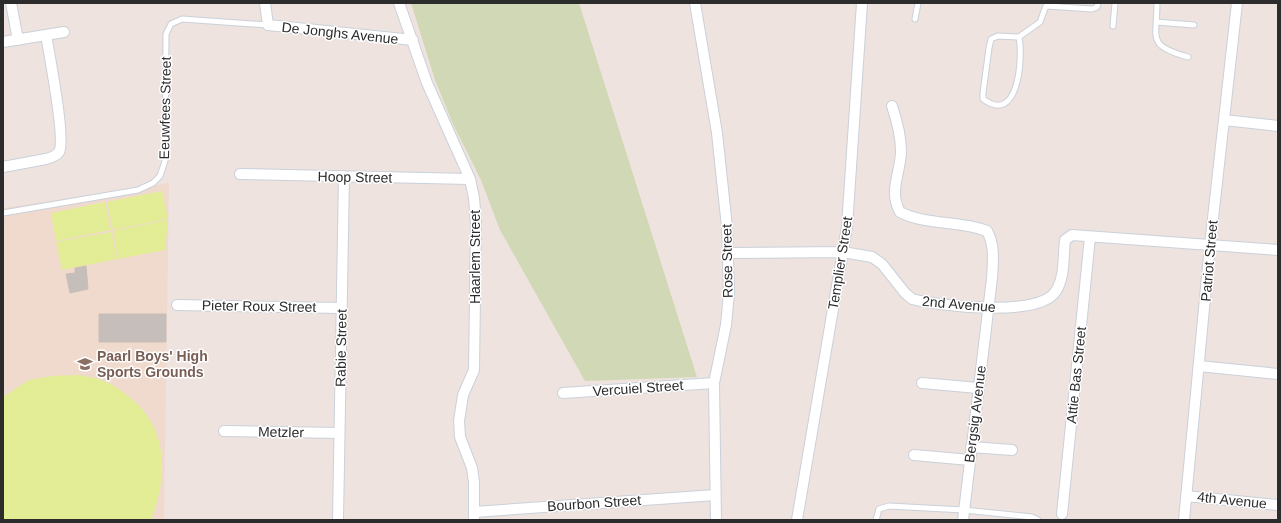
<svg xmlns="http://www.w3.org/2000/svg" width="1281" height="523" viewBox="0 0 1281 523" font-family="Helvetica,sans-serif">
  <rect width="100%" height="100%" fill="#eee3de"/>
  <!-- education -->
  <path fill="#f0dacd" d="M 169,183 L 164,520 L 3,520 L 3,208 Z"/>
  <!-- cemetery -->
  <path fill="#d1d8b5" d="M 411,3 L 579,3 L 697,377 L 585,381 L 500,230 L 481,180 L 453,124 L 435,80 Z"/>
  <!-- pitch -->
  <path fill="#e2ed95" d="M 162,191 L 168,219 L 113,230 L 107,202 Z
    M 105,202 L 111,230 L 56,241 L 51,213 Z
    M 168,220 L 165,250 L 118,259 L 113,231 Z
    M 111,232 L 117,259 L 62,270 L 56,242 Z
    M 79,375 C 88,377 98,378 106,382 C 116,386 126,394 134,401 C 169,433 167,478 151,520 L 3,520 L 3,397 L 29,380 L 52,376 Z"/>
  <!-- building -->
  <path fill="#c6beba" stroke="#cabeb7" d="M 86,266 L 88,289 L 70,293 L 66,274 L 75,273 L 75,268 Z
    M 99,314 L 166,314 L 166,342 L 99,342 Z"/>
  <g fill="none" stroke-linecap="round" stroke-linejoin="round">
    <!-- service casing -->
    <g stroke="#c9d1da" stroke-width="7">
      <path id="service" d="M 1157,3 C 1157,39 1146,45 1188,57
        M 1047,6 L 1092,9 L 1097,7 L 1098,3
        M 915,19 L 918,3
        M 1156,22 L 1194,25
        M 1113,26 L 1115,3
        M 1019,37 C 1023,57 1019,126 983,99 L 983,93 L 989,48 L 991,39 L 998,36 L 1019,37 L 1040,22 L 1047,3
        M 3,213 L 138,190 L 153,183 L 160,176 L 165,161 L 166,34 L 171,24 L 182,19 L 268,25
        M 876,520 L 879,509 L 889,506 L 964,510 L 1032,517 L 1038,520"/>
    </g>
    <!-- minor casing -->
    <g stroke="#c9d1da" stroke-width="12">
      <path id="minor" d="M 11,3 L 18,40
        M 265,3 L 268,25 L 413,40
        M 399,3 L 427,83 L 470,179 L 474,198 L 476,223 L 474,370 L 463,395 L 459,421 L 460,437 L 472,468 L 474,482 L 474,520
        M 695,3 L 717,133 L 727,227 L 729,293 L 726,325 L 714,383 L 716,520
        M 3,42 L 64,32
        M 892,106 C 897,121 901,135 901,151 C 901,172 888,191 900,212 C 927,226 959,220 987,231 C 995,245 993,262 992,278 L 963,520
        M 1224,120 L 1278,126
        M 3,167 L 46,159 C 50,158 56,156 59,152 C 66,140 49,53 46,35
        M 240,174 L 470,179
        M 728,253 L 843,252 L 872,257 L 882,264 L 905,293 L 912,299 C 939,306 1040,318 1056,291 C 1065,277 1063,257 1065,240 L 1072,235 L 1278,250
        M 177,305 L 342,308
        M 1199,366 L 1278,374
        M 922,383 L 978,388
        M 563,393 L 714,383
        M 224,431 L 339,433
        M 971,447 L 1012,450
        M 914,455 L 970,460
        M 1186,496 L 1278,505
        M 474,512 L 715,495
        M 1062,514 L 1090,237
        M 338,520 L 344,176
        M 797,520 L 847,227 L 862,3
        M 1184,520 L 1210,245 L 1237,3"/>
    </g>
    <!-- service -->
    <use href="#service" stroke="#fff" stroke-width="5"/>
    <!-- minor -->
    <use href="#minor" stroke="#fff" stroke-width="10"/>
  </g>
  <!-- icons -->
  <defs>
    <g id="school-bare" transform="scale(1.2)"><path d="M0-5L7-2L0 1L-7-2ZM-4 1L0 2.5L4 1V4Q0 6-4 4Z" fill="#8d6e63" stroke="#fff" stroke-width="2.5" paint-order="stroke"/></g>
  </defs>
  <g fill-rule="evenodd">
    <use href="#school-bare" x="85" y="364"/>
  </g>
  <g text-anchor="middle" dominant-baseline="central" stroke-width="3" stroke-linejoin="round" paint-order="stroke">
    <!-- street labels -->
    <g font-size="14" fill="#2c2c2c" stroke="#fff">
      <text transform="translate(340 33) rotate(6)">De Jonghs Avenue</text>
      <text transform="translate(165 108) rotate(-89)">Eeuwfees Street</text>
      <text transform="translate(355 177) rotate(1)">Hoop Street</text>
      <text transform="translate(475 257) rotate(-90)">Haarlem Street</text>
      <text transform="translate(727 261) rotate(-91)">Rose Street</text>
      <text transform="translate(1209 261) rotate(-85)">Patriot Street</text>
      <text transform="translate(840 263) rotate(-81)">Templier Street</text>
      <text transform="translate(959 304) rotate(5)">2nd Avenue</text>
      <text transform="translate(259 306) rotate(1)">Pieter Roux Street</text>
      <text transform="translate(341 348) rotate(-89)">Rabie Street</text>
      <text transform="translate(1076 375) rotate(-84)">Attie Bas Street</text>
      <text transform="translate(638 388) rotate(-4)">Vercuiel Street</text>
      <text transform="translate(975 414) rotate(-83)">Bergsig Avenue</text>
      <text transform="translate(281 432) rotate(1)">Metzler</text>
      <text transform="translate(1232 500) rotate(6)">4th Avenue</text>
      <text transform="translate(594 503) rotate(-4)">Bourbon Street</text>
    </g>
    <!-- education labels -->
    <g font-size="14" font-weight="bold" fill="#785e54" stroke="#fff" text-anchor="start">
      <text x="97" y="356">Paarl Boys' High<tspan x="97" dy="16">Sports Grounds</tspan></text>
    </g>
  </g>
  <!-- border -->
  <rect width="1281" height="523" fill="none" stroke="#2c2c2c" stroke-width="8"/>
</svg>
